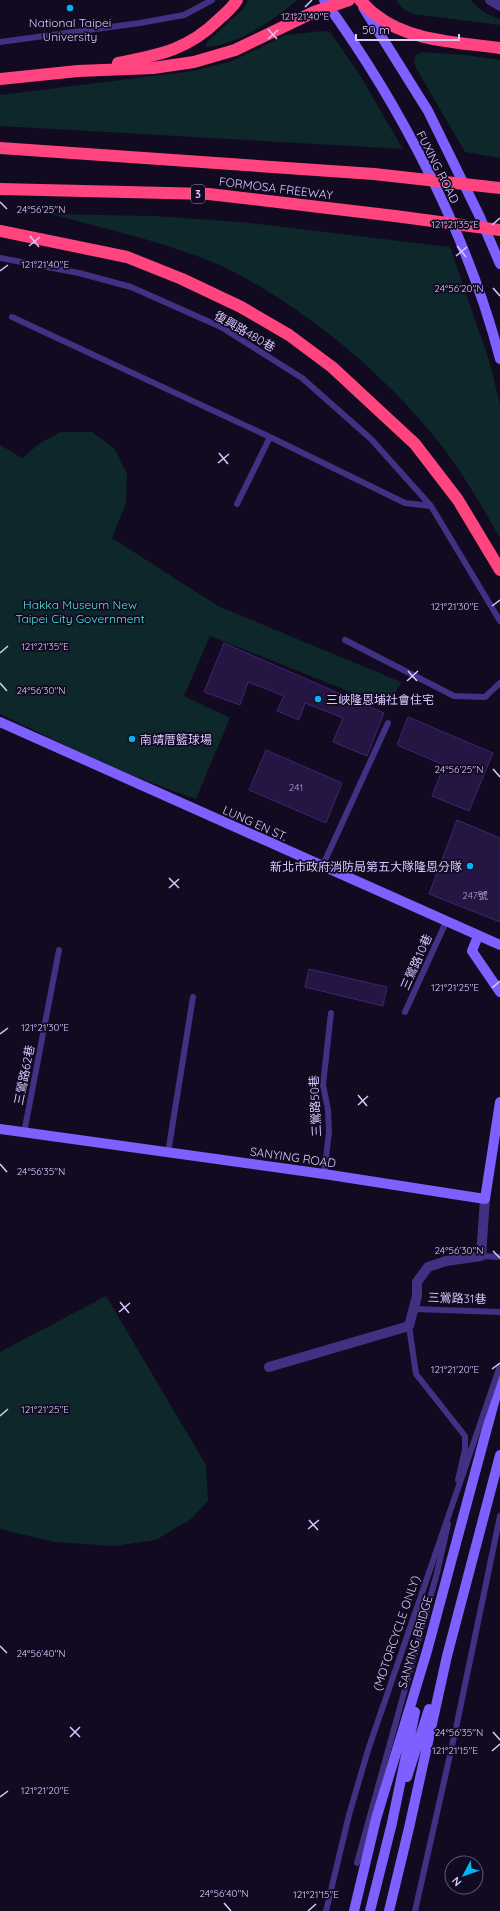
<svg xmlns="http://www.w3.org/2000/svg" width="500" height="1911" viewBox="0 0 500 1911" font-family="Quicksand,'Noto Sans TC',sans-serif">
  <rect width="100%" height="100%" fill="#110a20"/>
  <!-- green -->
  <path fill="#0d272a" d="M 248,0 L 298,0 C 274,19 237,46 206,47 L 207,42 L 243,9 Z
    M 396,0 L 471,0 C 479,10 488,15 500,19 L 500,25 L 413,14 L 403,9 Z
    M 321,31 L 330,32 L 358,72 L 403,149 L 0,126 L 0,95 L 193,71 L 232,61 L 286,35 Z
    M 422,52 L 465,55 L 500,60 L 500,158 L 465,152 L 416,68 L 414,61 L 416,55 Z
    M 51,214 L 154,216 L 241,222 L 450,247 L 489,360 L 500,404 L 500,538 C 483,508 465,477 444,449 C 390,378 308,310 230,270 C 221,265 211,262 202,258 C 153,239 101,228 51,214 Z
    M 60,432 L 92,432 L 114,448 L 127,473 L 126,503 L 112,538 L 218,606 L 401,682 L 388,707 L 210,636 L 184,696 L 230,718 L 196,799 C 127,776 65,745 0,714 L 0,445 L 22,458 L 39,444 Z
    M 106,1296 L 206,1465 L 208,1501 L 191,1519 L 156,1540 L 114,1546 L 55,1542 L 3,1530 L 0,1528 L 0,1352 Z"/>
  <!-- building -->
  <path fill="#251542" stroke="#402471" d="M 224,643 L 384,713 L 367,756 L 333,742 L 343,718 L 305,703 L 299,720 L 277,711 L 284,696 L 248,682 L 240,705 L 204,692 Z
    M 408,717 L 493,753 L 469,811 L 432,796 L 444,765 L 397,745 Z
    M 266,750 L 342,783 L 326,823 L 249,790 Z
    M 457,820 L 500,838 L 500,922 L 429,894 Z
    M 309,969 L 387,987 L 383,1006 L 305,987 Z"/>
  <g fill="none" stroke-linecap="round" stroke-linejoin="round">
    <!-- lane -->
    <path stroke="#413183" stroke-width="6" d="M 0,42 L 140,23 L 184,15 L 212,0
      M 0,258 L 79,273 L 131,287 L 221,327 L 302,378 L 371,439 L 431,506 L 500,621
      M 12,317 L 270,437 L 405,503 L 431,506
      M 237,504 L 270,437
      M 345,640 L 454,696 L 485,697 L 500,683
      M 322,867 L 388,723
      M 405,1012 L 446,922
      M 24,1133 L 59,950
      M 168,1153 L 193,997
      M 324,1174 L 329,1132 L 328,1110 L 323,1085 L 331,1013
      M 481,1256 L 500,1257
      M 414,1309 L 500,1312
      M 409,1326 L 416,1374 L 465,1436 L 465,1450 L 458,1480
      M 357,1863 L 437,1573 L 448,1524
      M 415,1911 L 456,1728 L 500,1516"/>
    <!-- street -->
    <path stroke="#413183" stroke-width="10" d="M 490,0 L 500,6
      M 269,1367 L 409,1326 L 417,1296 L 417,1282 L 428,1267 L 446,1261 L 481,1256 L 485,1199"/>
    <!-- secondary -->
    <path stroke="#7d60ff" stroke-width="10" d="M 324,0 C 400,104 468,235 500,359
      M 363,7 L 428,111 L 479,215 L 500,264
      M 0,722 L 500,945
      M 478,936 L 472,951 L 500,992
      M 0,1129 L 324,1174 L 485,1199 L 500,1102
      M 407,1777 L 429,1709
      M 354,1911 L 376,1819 L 427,1651 L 500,1380
      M 370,1911 L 392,1823 L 415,1712
      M 389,1911 L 409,1828 L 447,1656 L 500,1455"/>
    <!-- highway -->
    <path stroke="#ff4480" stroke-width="12" d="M 360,0 C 365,5 370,11 376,15 C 409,42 460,42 500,48
      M 118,63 C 158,55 188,50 218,20 C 225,14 232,8 237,0
      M 0,79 L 78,71 L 153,68 L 194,62 L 235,50 L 314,12 L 349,0
      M 0,148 L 374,174
      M 0,189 L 209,194 L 395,216
      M 0,231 L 127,257 L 182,279 L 241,307 L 289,335 L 332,367 L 415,444 L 458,500 L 500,570"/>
    <!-- lane-bridge -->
    <path stroke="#413183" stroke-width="6" d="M 326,1911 L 349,1815 L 368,1750 L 500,1366"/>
    <!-- highway-bridge -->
    <path stroke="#ff4480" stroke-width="12" d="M 374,174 L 500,188
      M 395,216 L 500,230"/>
  </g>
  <!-- ticks -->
  <path fill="none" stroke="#d8c9ff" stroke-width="1.5" d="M 305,7 L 312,0M 268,29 L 277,39M 268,39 L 278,30M 0,202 L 7,209M 492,225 L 500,218M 30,236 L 39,247M 29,246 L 40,237M 457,246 L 466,257M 456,256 L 467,247M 0,271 L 8,265M 493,288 L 500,296M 219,453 L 228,464M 218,463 L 229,454M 492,606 L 500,600M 0,653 L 8,646M 408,671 L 417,681M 407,681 L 418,671M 0,683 L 7,691M 493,769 L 500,777M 169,878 L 179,888M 169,888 L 179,879M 492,988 L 500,981M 0,1034 L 8,1028M 358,1095 L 367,1106M 358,1105 L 368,1096M 0,1164 L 7,1172M 493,1251 L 500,1258M 120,1302 L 129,1313M 119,1312 L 130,1303M 492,1369 L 500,1363M 0,1416 L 8,1409M 309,1520 L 318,1530M 308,1529 L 319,1520M 0,1646 L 7,1653M 70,1727 L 80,1737M 493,1732 L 500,1740M 70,1737 L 80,1727M 492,1751 L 500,1744M 0,1797 L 8,1791M 224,1903 L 231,1911M 308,1911 L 316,1904"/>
  <!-- markers -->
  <g fill="#00b5f4" stroke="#110a20" stroke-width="1.5">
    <circle cx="70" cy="8" r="4"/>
    <circle cx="318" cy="699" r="4"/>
    <circle cx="132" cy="739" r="4"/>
    <circle cx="470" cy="866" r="4"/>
  </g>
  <g text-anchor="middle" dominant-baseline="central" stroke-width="3.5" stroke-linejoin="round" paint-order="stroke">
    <!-- number labels -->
    <g font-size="10" fill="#ab9cd0">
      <text x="296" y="787">241</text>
      <text x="475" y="895">247號</text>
    </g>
    <!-- shield labels -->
    <rect fill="#110a20" stroke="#9c90bc" stroke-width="1" x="191" y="185" width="14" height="18" rx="3"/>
    <g font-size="11" font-weight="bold" fill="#d8c9ff">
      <text x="198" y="194">3</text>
    </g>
    <!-- poi labels -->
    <g font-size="12" fill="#d8c9ff" stroke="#110a20" text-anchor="start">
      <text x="70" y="22" text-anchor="middle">National Taipei<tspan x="70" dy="14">University</tspan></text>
      <text x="326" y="699">三峽隆恩埔社會住宅</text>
      <text x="140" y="739">南靖厝籃球場</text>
      <text x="462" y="866" text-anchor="end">新北市政府消防局第五大隊隆恩分隊</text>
    </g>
    <!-- street labels -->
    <g font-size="12" fill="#d8c9ff" stroke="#110a20">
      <text transform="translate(438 167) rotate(63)">FUXING ROAD</text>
      <text transform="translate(276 188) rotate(7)">FORMOSA FREEWAY</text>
      <text transform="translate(245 331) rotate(30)">復興路480巷</text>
      <text transform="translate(255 823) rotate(24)">LUNG EN ST.</text>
      <text transform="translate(416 962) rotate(-66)">三鶯路10巷</text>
      <text transform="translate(24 1075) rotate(-79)">三鶯路62巷</text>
      <text transform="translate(315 1106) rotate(-93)">三鶯路50巷</text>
      <text transform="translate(293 1157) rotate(8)">SANYING ROAD</text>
      <text transform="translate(457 1298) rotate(2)">三鶯路31巷</text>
      <text transform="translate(396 1633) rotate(-71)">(MOTORCYCLE ONLY)</text>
      <text transform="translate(415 1642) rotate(-74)">SANYING BRIDGE</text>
    </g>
    <!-- park labels -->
    <g font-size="12" fill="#4aeadb" stroke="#110a20">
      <text x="80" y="604">Hakka Museum New<tspan x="80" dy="14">Taipei City Government</tspan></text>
    </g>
  </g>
  <g font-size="10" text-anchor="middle" fill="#d8c9ff" stroke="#110a20" stroke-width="3.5" stroke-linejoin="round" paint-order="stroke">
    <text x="305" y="20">121°21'40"E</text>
    <text x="41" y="213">24°56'25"N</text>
    <text x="455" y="228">121°21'35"E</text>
    <text x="45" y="268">121°21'40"E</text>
    <text x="459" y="292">24°56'20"N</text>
    <text x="455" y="610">121°21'30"E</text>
    <text x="45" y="650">121°21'35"E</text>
    <text x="41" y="694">24°56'30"N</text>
    <text x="459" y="773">24°56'25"N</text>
    <text x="455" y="991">121°21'25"E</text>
    <text x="45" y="1031">121°21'30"E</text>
    <text x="41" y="1175">24°56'35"N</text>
    <text x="459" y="1254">24°56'30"N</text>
    <text x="455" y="1373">121°21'20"E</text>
    <text x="45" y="1413">121°21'25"E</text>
    <text x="41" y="1657">24°56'40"N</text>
    <text x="459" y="1736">24°56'35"N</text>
    <text x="455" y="1754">121°21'15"E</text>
    <text x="45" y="1794">121°21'20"E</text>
    <text x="224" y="1897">24°56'40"N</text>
    <text x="316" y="1898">121°21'15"E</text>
  </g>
  <!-- north arrow -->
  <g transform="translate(464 1875) rotate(229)"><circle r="19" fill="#110a20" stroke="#615679"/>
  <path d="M0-3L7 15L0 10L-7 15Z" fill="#00b5f4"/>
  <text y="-6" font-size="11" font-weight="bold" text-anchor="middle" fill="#d8c9ff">N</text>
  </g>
  <!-- scale -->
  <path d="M356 34v6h103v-6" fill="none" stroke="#d8c9ff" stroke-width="2"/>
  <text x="362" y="34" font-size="12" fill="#d8c9ff" stroke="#110a20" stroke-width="3" paint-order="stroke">50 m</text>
</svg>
